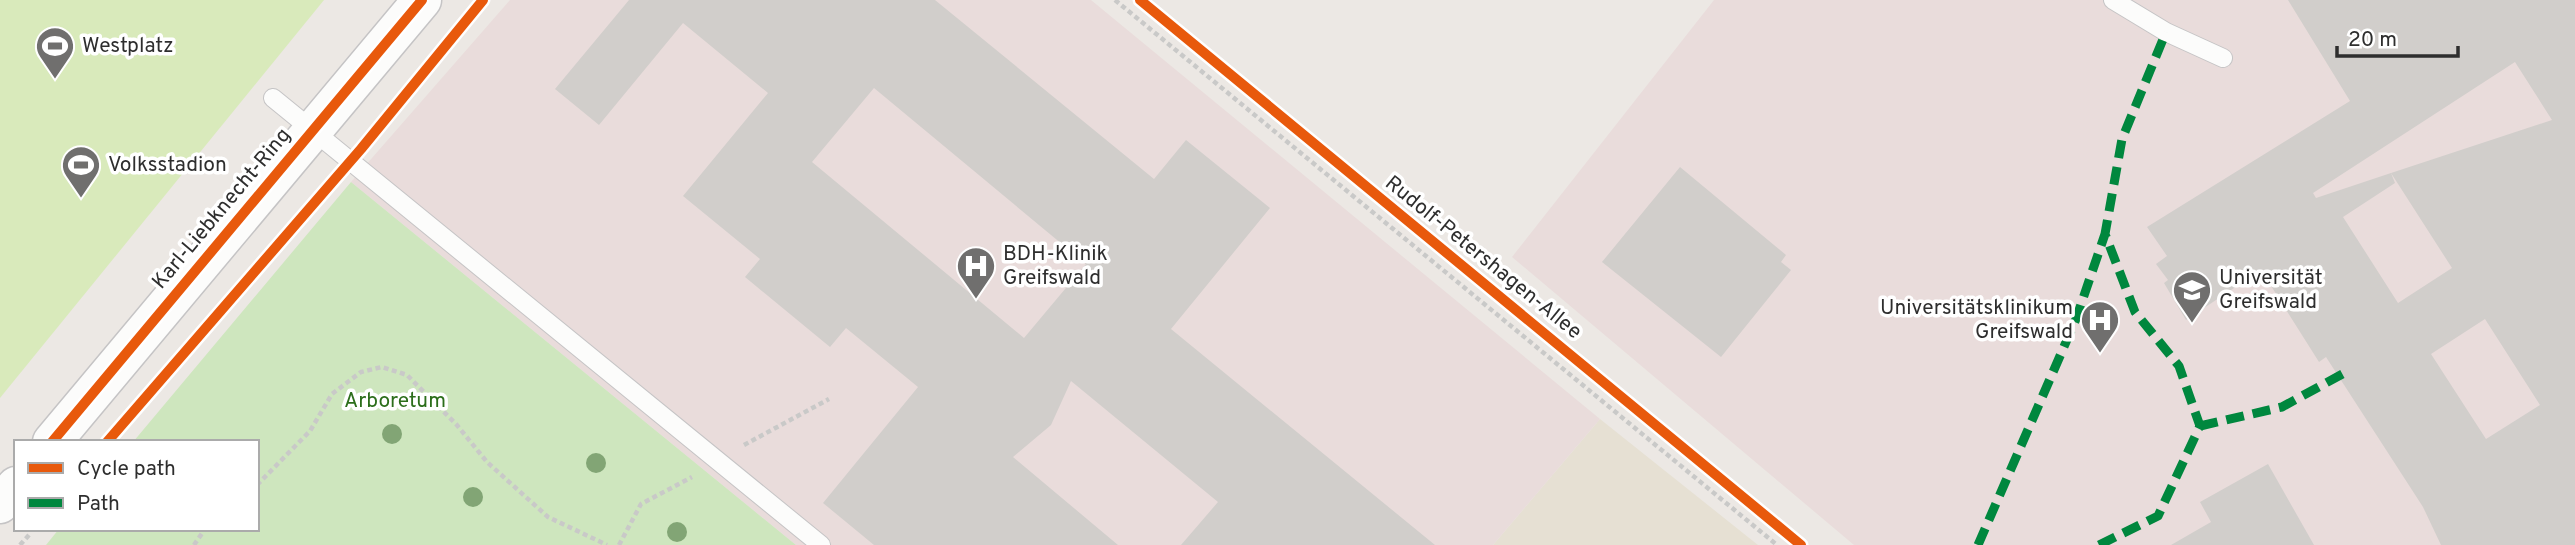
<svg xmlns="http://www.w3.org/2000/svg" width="2575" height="545" viewBox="0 0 2575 545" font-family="Overpass,sans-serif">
  <rect width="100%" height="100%" fill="#ece8e4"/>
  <!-- education -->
  <path fill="#e6e0d3" d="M 1600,419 L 1758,545 L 1493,545 Z"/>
  <!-- medical -->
  <path fill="#e9dcdb" d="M 510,0 L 1091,0 L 1600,419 L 1493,545 L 796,545 L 351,182 Z
    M 1714,0 L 2575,0 L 2575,545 L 1854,545 L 1512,257 Z"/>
  <!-- green -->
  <path fill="#cee6be" d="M 351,182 L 796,545 L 46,545 L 59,529 L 257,529 L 257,442 L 133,442 Z"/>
  <!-- pitch -->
  <path fill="#d9eabb" d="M 0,0 L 324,0 L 0,398 Z"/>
  <!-- building -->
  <path fill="#d1cecb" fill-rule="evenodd" d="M 629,0 L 935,0 L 1154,179 L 1186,140 L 1270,208 L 1171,329 L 1435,545 L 1181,545 L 1218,502 L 1071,381 L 1051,425 L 1013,457 L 1118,545 L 874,545 L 823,503 L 918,387 L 846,328 L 830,347 L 745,277 L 760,259 L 683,196 L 768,93 L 683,23 L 599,125 L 555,89 ZM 874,88 L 1086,264 L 1024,338 L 812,162 Z
    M 2288,0 L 2575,0 L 2575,545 L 2441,545 L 2423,507 L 2326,357 L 2319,362 L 2261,270 L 2186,320 L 2164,283 L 2168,280 L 2156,264 L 2167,256 L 2147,227 L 2350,101 ZM 2515,62 L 2552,120 L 2391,173 L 2452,268 L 2398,303 L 2343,217 L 2395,183 L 2391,173 L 2316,198 L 2313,193 ZM 2485,319 L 2540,405 L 2486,439 L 2431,354 Z
    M 1680,167 L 1786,255 L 1781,262 L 1791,270 L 1721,357 L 1602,262 Z
    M 2268,464 L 2314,545 L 2171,545 L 2211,522 L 2200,502 Z"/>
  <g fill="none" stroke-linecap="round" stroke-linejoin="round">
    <!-- lane casing -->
    <g stroke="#c5c4c5" stroke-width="20">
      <path id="lane" d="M 2113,0 L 2166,32 L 2223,58
        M 273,98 L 821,545"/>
    </g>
    <!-- secondary casing -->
    <g stroke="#c5c4c5" stroke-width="41">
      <path id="secondary" d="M 52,442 L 422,0
        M 0,504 L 16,486"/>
    </g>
    <!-- path -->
    <path stroke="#c9c9c8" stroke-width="4.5" stroke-dasharray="5 3.5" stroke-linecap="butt" d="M 1115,0 L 1777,545
      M 369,140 L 483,0
      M 155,386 L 331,184
      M 744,445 L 829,399
      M 257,485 L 310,431 L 332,394 L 361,372 L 382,367 L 407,375 L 456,424 L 487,462 L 548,517 L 607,545
      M 20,545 L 29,535
      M 194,545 L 205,529
      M 619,545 L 641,504 L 692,477"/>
    <!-- lane -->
    <use href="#lane" stroke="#fcfcfb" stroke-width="18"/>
    <!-- secondary -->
    <use href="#secondary" stroke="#fcfcfb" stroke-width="38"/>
    <!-- quiet -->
    <path stroke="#00873e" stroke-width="9" stroke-dasharray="18 9" stroke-linecap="butt" d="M 2200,426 L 2282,407 L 2346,372
      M 1978,545 L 2076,319 L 2105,234
      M 2099,545 L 2158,516 L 2200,426 L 2179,366 L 2135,312 L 2105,234 L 2122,139 L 2166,32"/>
    <!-- cycleway casing -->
    <g stroke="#fff" stroke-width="15">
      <path id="cycleway" d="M 1140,0 L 1801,545
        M 52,442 L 422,0
        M 107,442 L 361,149 L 483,0"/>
    </g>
    <!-- cycleway -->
    <use href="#cycleway" stroke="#e8590c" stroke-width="10"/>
  </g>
  <!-- trees -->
  <g fill="#82a575">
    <circle cx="392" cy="434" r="10"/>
    <circle cx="596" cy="463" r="10"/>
    <circle cx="473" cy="497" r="10"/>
    <circle cx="677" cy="532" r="10"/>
  </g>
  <!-- icons -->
  <defs>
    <g id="stadium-pin" transform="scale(2.0125)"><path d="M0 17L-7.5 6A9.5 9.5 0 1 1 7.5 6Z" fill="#706f6e" stroke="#fff"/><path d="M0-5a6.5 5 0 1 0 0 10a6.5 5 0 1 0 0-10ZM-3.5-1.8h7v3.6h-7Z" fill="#fff"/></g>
    <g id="hospital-pin" transform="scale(2.0125)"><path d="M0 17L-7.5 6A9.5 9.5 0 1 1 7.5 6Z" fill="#706f6e" stroke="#fff"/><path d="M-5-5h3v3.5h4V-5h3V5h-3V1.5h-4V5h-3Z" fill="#fff"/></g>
    <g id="university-pin" transform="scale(2.0125)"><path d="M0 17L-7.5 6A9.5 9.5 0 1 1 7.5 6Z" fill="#706f6e" stroke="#fff"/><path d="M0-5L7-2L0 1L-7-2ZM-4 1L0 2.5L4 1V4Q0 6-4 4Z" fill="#fff"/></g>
  </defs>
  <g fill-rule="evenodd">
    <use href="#stadium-pin" x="55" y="46"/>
    <use href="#stadium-pin" x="81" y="165"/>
    <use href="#hospital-pin" x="976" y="266"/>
    <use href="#university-pin" x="2192" y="290"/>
    <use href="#hospital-pin" x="2100" y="320"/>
  </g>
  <g text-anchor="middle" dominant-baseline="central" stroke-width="7" stroke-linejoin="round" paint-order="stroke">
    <!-- poi labels -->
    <g font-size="21" fill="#2e2e2e" stroke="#fff" text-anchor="start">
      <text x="82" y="46">Westplatz</text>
      <text x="108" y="165">Volksstadion</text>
      <text x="1003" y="254">BDH-Klinik<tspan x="1003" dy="24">Greifswald</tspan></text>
      <text x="2219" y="278">Universität<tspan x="2219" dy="24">Greifswald</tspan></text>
      <text x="2073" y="308" text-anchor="end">Universitätsklinikum<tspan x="2073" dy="24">Greifswald</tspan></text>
    </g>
    <!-- street labels -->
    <g font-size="21" fill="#2e2e2e" stroke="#fff">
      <text transform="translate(222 209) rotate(-50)">Karl-Liebknecht-Ring</text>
      <text transform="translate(1483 258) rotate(39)">Rudolf-Petershagen-Allee</text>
    </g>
    <!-- park labels -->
    <g font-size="21" fill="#2c6e1b" stroke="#fff">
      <text x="395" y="401">Arboretum</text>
    </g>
  </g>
  <!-- legend -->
  <rect x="14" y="440" width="245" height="91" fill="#ffffff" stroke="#ababab" stroke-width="2"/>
  <rect x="28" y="463" width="35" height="10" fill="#e8590c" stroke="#ababab" stroke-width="2"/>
  <text x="77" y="475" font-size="21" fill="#2e2e2e">Cycle path</text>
  <rect x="28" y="498" width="35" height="10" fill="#00873e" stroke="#ababab" stroke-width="2"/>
  <text x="77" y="510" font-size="21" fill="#2e2e2e">Path</text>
  <!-- scale -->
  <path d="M2337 46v10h121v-10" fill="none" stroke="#2e2e2e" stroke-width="3.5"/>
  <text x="2348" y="46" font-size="21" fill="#2e2e2e" stroke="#ffffff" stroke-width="5" paint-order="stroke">20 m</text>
</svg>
